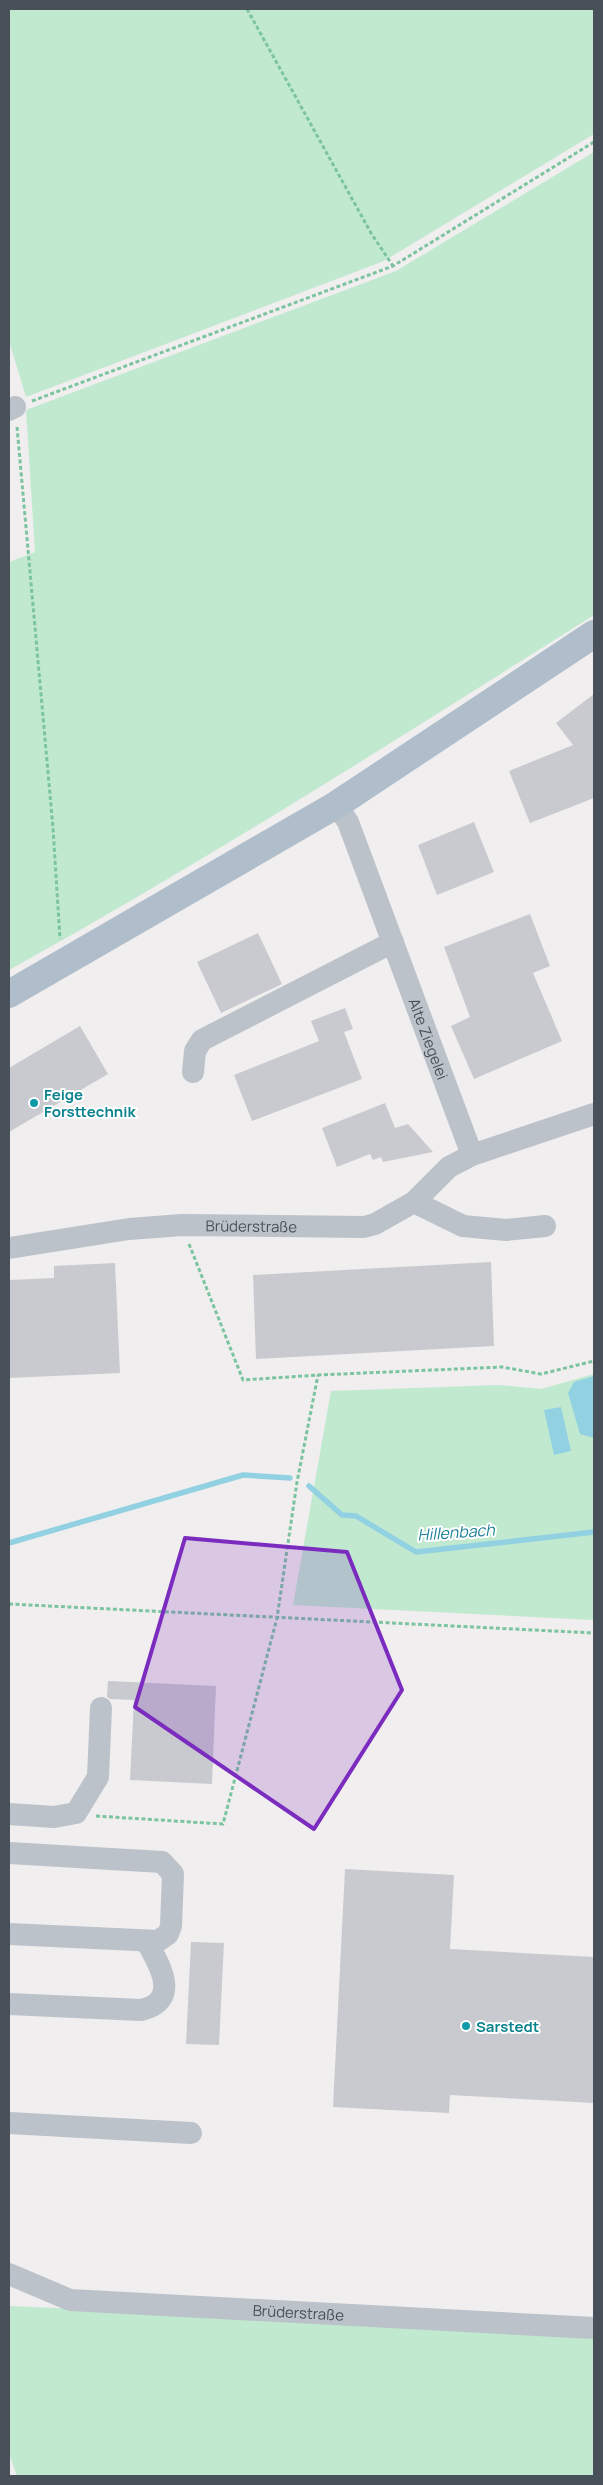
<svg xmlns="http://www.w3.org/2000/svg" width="603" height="2485" viewBox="0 0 603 2485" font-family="Manrope,sans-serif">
  <rect width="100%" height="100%" fill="#f0eeee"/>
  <!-- green -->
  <path fill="#c0e9d0" d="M 9,9 L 594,9 L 594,134 L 384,261 L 26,397 L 9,341 Z
    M 594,152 L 594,615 C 401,737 209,859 9,970 L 9,562 L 35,552 L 26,410 L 396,271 Z
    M 594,1374 L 594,1620 L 293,1605 L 331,1391 L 499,1385 L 541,1389 Z
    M 9,2306 L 594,2331 L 594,2476 L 17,2476 L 9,2453 Z"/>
  <!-- water -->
  <path fill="#92d1e2" d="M 594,1376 L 594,1438 L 580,1434 L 568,1393 L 574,1382 Z
    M 561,1407 L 571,1451 L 554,1455 L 544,1410 Z"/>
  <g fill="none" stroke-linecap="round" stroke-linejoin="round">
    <!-- stream -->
    <path stroke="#92d1e2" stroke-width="5.5" d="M 309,1486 L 342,1515 L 356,1516 L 416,1552 L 594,1532
      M 9,1543 L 243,1475 L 290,1478"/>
  </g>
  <!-- building -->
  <path fill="#c9cad0" d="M 594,694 L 594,798 L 530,823 L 509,771 L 573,745 L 556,723 Z
    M 474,822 L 494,872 L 437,895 L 418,845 Z
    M 530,914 L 550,966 L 533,973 L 562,1041 L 474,1079 L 451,1026 L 470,1017 L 444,947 Z
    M 258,933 L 282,984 L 221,1013 L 197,962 Z
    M 345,1008 L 353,1029 L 344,1032 L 362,1079 L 252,1121 L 234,1075 L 319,1041 L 311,1021 Z
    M 80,1026 L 108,1074 L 9,1132 L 9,1068 Z
    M 385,1103 L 395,1128 L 408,1124 L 433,1152 L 383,1162 L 381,1157 L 373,1160 L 370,1154 L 337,1167 L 322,1128 Z
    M 491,1262 L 494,1346 L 256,1359 L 253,1275 Z
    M 115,1263 L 120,1373 L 9,1378 L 9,1280 L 54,1278 L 54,1266 Z
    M 108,1681 L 216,1686 L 212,1784 L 130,1780 L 134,1700 L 110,1699 L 107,1697 Z
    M 345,1869 L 454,1875 L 450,1949 L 594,1957 L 594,2103 L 450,2095 L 449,2113 L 333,2107 Z
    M 191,1942 L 224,1943 L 219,2045 L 186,2044 Z"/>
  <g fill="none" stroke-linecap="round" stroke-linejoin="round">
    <!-- path -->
    <path stroke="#7cc4a0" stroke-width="3" stroke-dasharray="4 2.5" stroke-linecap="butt" d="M 247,9 L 371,233 L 393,266
      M 32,401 L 393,266 L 594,142
      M 17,427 L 53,828 L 60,939
      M 189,1244 L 243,1380 L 318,1375 L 502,1367 L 541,1374 L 594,1361
      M 9,1604 L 594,1633
      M 96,1816 L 223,1824 L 277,1618 L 297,1482 L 318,1375"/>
    <!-- minor -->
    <g stroke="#bbc2c9" stroke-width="22">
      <path d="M 9,410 L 15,407"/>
      <path id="s1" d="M 336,805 L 348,822 L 472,1155"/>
      <path d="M 193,1072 L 195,1051 L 202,1040 L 393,942"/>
      <path d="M 414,1202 L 463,1226 L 506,1230 L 545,1226"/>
      <path id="s2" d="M 9,1248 L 129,1229 L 182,1225 L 364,1227 L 375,1224 L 414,1202 L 449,1167 L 472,1155 L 594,1114"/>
      <path d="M 9,1814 L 54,1817 L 76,1813 L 98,1777 L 101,1708"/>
      <path d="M 9,1853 L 162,1862 L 173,1874 L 171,1926 L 168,1934 L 158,1941 L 9,1934"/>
      <path d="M 9,2004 L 141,2010 C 182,2001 159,1963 146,1941"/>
      <path d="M 9,2123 L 191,2133"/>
      <path id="s3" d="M 9,2274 L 70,2300 L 594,2328"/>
    </g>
    <!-- major -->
    <path stroke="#b0bdca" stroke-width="28" d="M 9,994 L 336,805 L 594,634"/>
  </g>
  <!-- marked area -->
  <path fill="#7b2cbf" fill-opacity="0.2" stroke="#7b2cbf" stroke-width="4" stroke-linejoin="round" d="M 185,1538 L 347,1552 L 402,1690 L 314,1829 L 135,1707 Z"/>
  <!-- markers -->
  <g fill="#0f9aa8" stroke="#fff" stroke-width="2">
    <circle cx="34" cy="1103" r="5"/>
    <circle cx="466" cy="2026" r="5"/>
  </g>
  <g text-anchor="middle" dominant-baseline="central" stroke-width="4" stroke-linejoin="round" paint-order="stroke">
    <!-- street labels -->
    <g font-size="15" fill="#485159" stroke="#fff">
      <text stroke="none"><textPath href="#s1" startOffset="252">Alte Ziegelei</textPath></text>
      <text stroke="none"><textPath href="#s2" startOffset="244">Brüderstraße</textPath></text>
      <text stroke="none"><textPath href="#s3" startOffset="295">Brüderstraße</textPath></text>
    </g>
    <!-- culture labels -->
    <g font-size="15" font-weight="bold" fill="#0d838f" stroke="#fff" text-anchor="start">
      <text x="44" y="1094">Feige<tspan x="44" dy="17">Forsttechnik</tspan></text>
      <text x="476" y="2026">Sarstedt</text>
    </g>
    <!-- water labels -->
    <g font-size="16" font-style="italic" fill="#1c7e98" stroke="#fff">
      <text transform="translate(456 1532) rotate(-4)">Hillenbach</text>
    </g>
  </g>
  <!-- border -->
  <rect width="603" height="2485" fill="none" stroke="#485159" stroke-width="20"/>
</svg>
